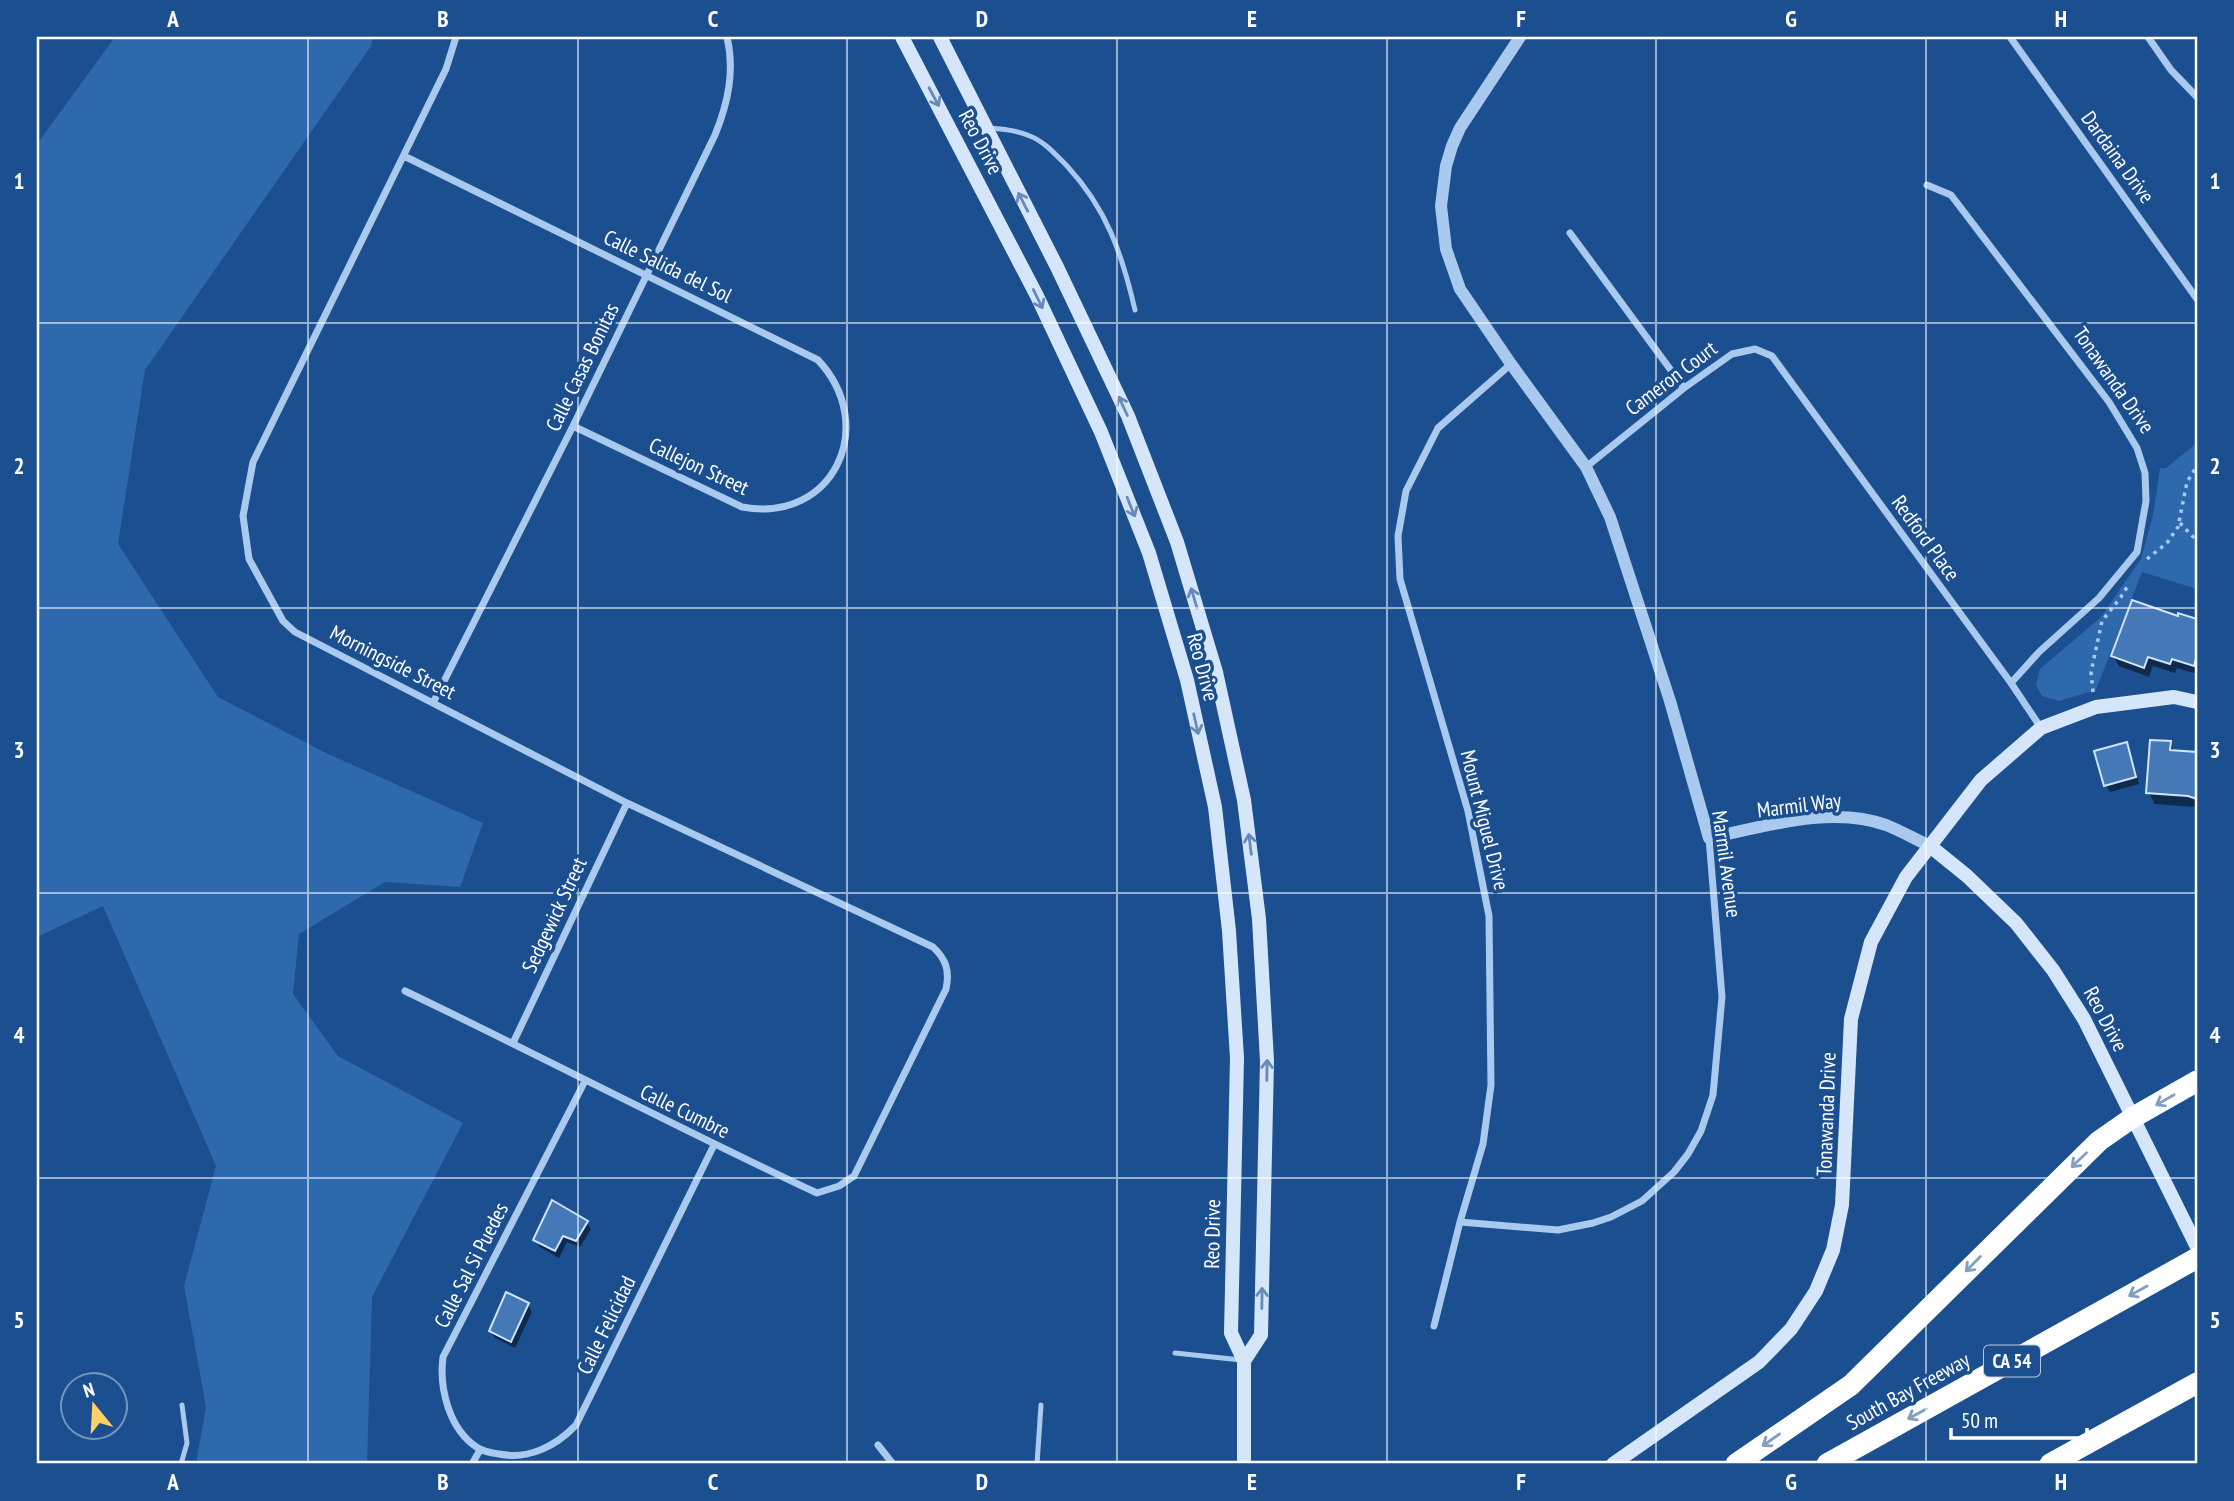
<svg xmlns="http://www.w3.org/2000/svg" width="2234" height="1501" viewBox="0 0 2234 1501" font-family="'PT Sans Narrow',sans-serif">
  <rect width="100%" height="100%" fill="#1b4f8f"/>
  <!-- green -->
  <path fill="#2e69ad" d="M 115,37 L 373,37 L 371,46 L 145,370 L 118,544 L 218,697 L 326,753 L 483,823 L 460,887 L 385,882 L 299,934 L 293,994 L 338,1056 L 463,1123 L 372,1297 L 367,1464 L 196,1464 L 206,1407 L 184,1286 L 216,1166 L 103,906 L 37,937 L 37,144 Z
    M 2197,443 L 2197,589 L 2142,572 L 2096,690 L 2059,701 L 2042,696 L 2036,685 L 2040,669 L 2101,617 L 2141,559 L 2153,515 L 2160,468 L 2166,468 Z"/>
  <!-- shadow -->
  <path fill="#0007" d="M 2180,616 L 2197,621 L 2197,674 L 2177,668 L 2175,673 L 2153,666 L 2149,677 L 2119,666 L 2113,656 L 2179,618 Z
    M 2170,743 L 2175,752 L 2197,753 L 2197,807 L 2155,804 L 2148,792 Z
    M 2126,744 L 2130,752 L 2139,784 L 2110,792 L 2106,785 Z
    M 586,1222 L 591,1229 L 580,1247 L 567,1242 L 559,1258 L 540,1247 L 535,1240 Z
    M 528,1305 L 532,1312 L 515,1348 L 495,1338 L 490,1331 Z"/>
  <!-- building -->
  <path fill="#4478b7" stroke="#cfe3fa" stroke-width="2" d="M 2132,600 L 2178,616 L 2178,613 L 2197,619 L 2197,655 L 2194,666 L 2172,659 L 2170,664 L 2148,657 L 2144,668 L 2111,656 Z
    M 2150,740 L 2171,741 L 2170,750 L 2197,752 L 2197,799 L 2188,796 L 2146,793 Z
    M 2127,742 L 2136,777 L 2104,786 L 2094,751 Z
    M 552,1200 L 588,1221 L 576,1241 L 563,1236 L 555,1251 L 533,1240 Z
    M 506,1292 L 529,1303 L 511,1342 L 489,1331 Z"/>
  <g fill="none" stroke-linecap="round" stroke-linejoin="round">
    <!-- path -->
    <path stroke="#a9c9ee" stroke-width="3.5" stroke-dasharray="3.5 5" stroke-linecap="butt" d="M 2180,523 L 2197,541
      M 2147,559 L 2167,543 L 2178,527 L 2187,482 L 2197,466
      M 2093,692 L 2091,672 L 2102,621 L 2121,597 L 2129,584"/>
    <!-- service -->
    <path stroke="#a9c9ee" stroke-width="5" d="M 988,128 C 1002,129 1016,130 1030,136 C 1045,142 1056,155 1067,166 C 1107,209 1122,254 1135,310
      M 1175,1353 L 1241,1360
      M 181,1464 L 187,1443 L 182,1405
      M 1037,1464 L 1041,1405"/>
    <!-- minor -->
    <path stroke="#a9c9ee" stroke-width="7" d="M 2010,37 L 2197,299
      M 2148,37 L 2171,70 L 2197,97
      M 404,156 L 818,360 C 879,425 834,524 742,507 L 573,426
      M 1927,185 L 1951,195 L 2109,402 L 2137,448 L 2145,473 L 2146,501 L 2137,552 L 2099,598 L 2039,652 L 2011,683
      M 1570,233 L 1684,388
      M 1586,467 L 1684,388 L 1732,354 L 1755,349 L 1772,356 L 2011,683 L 2041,728
      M 433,703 L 573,426 L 715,135 C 728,103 735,71 727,37
      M 405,991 C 543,1057 678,1128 817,1193 L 839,1186 L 854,1176 L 946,989 C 950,971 946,959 933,947 L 627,803 L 295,632 L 283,621 L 249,559 L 243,516 L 253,462 L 446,69 L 456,37
      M 513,1043 L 627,803
      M 585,1081 L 443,1357 C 439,1388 449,1430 478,1448 C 484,1452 492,1453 499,1454 C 529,1460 556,1446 576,1425 L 714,1145
      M 1460,1222 L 1558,1230 L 1593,1223 L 1611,1217 L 1642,1201 L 1674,1172 L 1688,1154 L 1701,1131 L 1713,1095 L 1722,997 L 1709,838
      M 1434,1326 L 1460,1222 L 1483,1144 L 1491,1085 L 1489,916 L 1468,811 L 1400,579 L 1398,536 L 1406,491 L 1438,428 L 1511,364
      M 878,1445 L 893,1464
      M 472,1464 L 480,1450"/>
    <!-- tertiary -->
    <path stroke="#a9c9ee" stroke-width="12" d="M 1520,37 L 1460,128 L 1452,146 L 1446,166 L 1441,206 L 1446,249 L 1460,289 L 1511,364 L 1586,467 L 1610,517 L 1670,701 L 1709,838 C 1763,827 1832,805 1886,825 C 1901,831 1915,839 1930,846"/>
    <!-- secondary -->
    <path stroke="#d6e6fa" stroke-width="14" d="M 902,37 L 1037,296 L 1101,432 L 1149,553 L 1187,680 L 1215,807 L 1229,931 L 1237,1058 L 1231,1333 L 1244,1361 L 1244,1464
      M 940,37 L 1057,267 L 1128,416 L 1177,542 L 1216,672 L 1244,800 L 1259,919 L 1267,1061 L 1261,1335 L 1244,1361
      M 1930,846 L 1967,876 L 2016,923 L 2053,970 L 2084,1019 L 2197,1247
      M 1613,1464 L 1759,1362 L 1791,1329 L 1816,1291 L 1833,1250 L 1842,1205 L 1851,1019 L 1871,942 L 1906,877 L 1981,780 L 2041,728 L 2096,707 L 2174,697 L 2197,702"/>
    <!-- motorway -->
    <path stroke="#fff" stroke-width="21" d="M 1736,1464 L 1851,1385 L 2099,1141 L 2132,1118 L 2197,1081
      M 1827,1464 L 2197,1258
      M 2050,1464 L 2197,1383"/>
  </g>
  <!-- one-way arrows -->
  <defs><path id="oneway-shaft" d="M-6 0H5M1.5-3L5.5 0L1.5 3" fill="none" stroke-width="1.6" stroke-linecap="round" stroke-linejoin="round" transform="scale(1.75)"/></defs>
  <g stroke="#668bba">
    <use href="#oneway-shaft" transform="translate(934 97) rotate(62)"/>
    <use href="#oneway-shaft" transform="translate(1023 202) rotate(-117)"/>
    <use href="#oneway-shaft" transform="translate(1038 299) rotate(64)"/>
    <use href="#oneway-shaft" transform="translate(1123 406) rotate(-115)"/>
    <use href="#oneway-shaft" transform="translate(1131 507) rotate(68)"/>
    <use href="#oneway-shaft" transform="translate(1194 598) rotate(-107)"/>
    <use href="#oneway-shaft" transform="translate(1196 724) rotate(77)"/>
    <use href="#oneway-shaft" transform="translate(1250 844) rotate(-97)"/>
    <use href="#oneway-shaft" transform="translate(1267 1070) rotate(-89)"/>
    <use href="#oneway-shaft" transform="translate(1262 1298) rotate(-89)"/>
  </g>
  <g stroke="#829ec1">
    <use href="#oneway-shaft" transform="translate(2165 1100) rotate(150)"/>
    <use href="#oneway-shaft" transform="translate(2079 1160) rotate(136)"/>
    <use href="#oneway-shaft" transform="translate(1973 1264) rotate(135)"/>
    <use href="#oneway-shaft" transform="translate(2138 1291) rotate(151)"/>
    <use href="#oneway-shaft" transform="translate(1917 1414) rotate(151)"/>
    <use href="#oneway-shaft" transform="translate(1771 1440) rotate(145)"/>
  </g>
  <!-- grid -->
  <path fill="none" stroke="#fff" stroke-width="2" stroke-opacity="0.55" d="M 308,37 L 308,1464M 578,37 L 578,1464M 847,37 L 847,1464M 1117,37 L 1117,1464M 1387,37 L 1387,1464M 1656,37 L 1656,1464M 1926,37 L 1926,1464M 37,323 L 2197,323M 37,608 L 2197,608M 37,893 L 2197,893M 37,1178 L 2197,1178"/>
  <g text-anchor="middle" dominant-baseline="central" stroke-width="7" stroke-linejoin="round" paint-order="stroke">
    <!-- shield labels -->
    <rect fill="#1b4f8f" stroke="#bbcadd" stroke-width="2" x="1984" y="1345.5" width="56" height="31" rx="5"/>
    <g font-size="19" font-weight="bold" fill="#fff">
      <text x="2012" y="1361">CA 54</text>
    </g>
    <!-- street labels -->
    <g font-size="21" fill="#fff" stroke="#1b4f8f">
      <text transform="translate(981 142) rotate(62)">Reo Drive</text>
      <text transform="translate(2118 157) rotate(54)">Dardaina Drive</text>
      <text transform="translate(668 266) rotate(26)">Calle Salida del Sol</text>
      <text transform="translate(582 367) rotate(-64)">Calle Casas Bonitas</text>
      <text transform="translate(1671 378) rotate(-37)">Cameron Court</text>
      <text transform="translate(2114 380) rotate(55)">Tonawanda Drive</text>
      <text transform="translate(699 466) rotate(25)">Callejon Street</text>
      <text transform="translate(1926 538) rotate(54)">Redford Place</text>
      <text transform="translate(393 662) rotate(27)">Morningside Street</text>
      <text transform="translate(1203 667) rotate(75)">Reo Drive</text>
      <text transform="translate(1799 805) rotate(-7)">Marmil Way</text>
      <text transform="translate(1485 820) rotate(76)">Mount Miguel Drive</text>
      <text transform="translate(1727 864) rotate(82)">Marmil Avenue</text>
      <text transform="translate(554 915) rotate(-65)">Sedgewick Street</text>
      <text transform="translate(2106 1019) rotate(62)">Reo Drive</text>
      <text transform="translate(685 1111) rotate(26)">Calle Cumbre</text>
      <text transform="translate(1826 1114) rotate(-88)">Tonawanda Drive</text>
      <text transform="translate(1212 1234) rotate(-89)">Reo Drive</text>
      <text transform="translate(471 1265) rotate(-63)">Calle Sal Si Puedes</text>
      <text transform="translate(606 1325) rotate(-64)">Calle Felicidad</text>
      <text transform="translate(1908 1391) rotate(-29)">South Bay Freeway</text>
    </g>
  </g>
  <!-- border -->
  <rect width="2234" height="1501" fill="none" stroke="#1b4f8f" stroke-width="77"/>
  <!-- north arrow -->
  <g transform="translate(94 1406) rotate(342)"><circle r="33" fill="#1b4f8f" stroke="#7695bc" stroke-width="2"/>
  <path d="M0-5L12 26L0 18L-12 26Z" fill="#ffd166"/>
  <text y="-10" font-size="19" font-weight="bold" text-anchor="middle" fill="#ffffff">N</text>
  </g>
  <!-- scale -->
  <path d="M1951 1428v10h136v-10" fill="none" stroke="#ffffff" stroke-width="3.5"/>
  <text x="1961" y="1428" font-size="21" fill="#ffffff" stroke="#1b4f8f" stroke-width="5" paint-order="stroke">50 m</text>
  <rect x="38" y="38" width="2158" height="1424" fill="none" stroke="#fff" stroke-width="2.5"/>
  <g font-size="23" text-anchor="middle" font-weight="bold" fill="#fff">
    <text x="173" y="27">A</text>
    <text x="443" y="27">B</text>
    <text x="713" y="27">C</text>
    <text x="982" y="27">D</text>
    <text x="1252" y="27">E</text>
    <text x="1521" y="27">F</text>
    <text x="1791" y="27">G</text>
    <text x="2061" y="27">H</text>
    <text x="19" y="189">1</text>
    <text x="2215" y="189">1</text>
    <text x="19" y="474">2</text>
    <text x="2215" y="474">2</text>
    <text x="19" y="758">3</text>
    <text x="2215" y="758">3</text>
    <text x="19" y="1043">4</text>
    <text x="2215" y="1043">4</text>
    <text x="19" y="1328">5</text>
    <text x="2215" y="1328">5</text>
    <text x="173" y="1490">A</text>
    <text x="443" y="1490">B</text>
    <text x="713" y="1490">C</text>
    <text x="982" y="1490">D</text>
    <text x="1252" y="1490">E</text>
    <text x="1521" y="1490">F</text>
    <text x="1791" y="1490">G</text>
    <text x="2061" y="1490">H</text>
  </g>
</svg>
